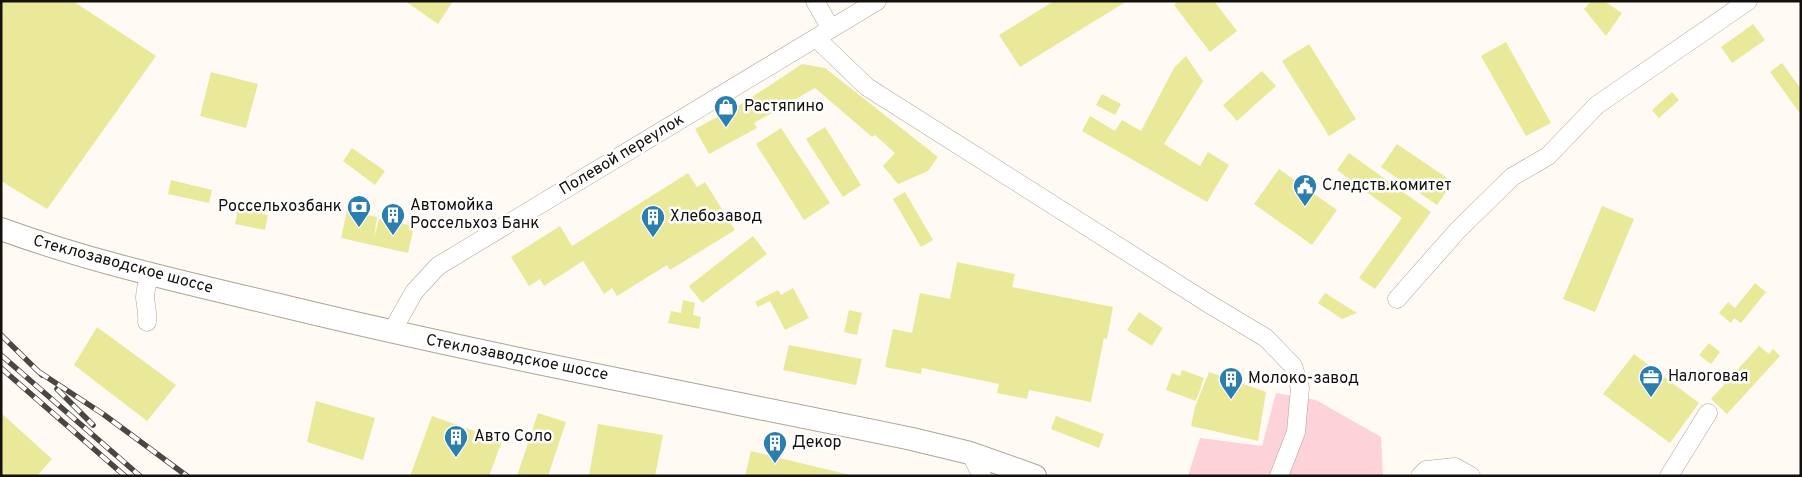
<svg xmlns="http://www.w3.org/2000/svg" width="1802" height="477" viewBox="0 0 1802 477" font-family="Overpass,sans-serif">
  <rect width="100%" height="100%" fill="#fffaf3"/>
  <!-- green -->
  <path fill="#fdd2d8" d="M 1276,393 L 1316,400 L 1381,437 L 1383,476 L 1188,476 L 1200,438 L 1262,446 Z"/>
  <!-- building -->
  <path fill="#eae999" d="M 1,1 L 73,1 L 156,56 L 47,209 L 1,181 Z
    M 405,1 L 453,1 L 438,24 Z
    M 1054,1 L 1127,1 L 1020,67 L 999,35 Z
    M 1178,1 L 1214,1 L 1237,31 L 1210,52 L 1174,5 Z
    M 1591,1 L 1604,1 L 1622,13 L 1606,36 L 1584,9 Z
    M 1753,24 L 1765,40 L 1732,63 L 1721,47 Z
    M 1506,42 L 1551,123 L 1526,136 L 1481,56 Z
    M 1309,44 L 1356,119 L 1329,136 L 1282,61 Z
    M 1186,56 L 1203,81 L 1164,144 L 1200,166 L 1208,152 L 1229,165 L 1207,202 L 1082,131 L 1090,116 L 1115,131 L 1122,120 L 1141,131 L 1174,68 Z
    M 1782,63 L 1801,89 L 1801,115 L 1770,72 Z
    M 802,64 L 825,68 L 938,157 L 928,171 L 898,184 L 883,166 L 895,153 L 875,135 L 872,137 L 815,88 L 754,123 L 757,128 L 709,154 L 695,129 L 743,103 Z
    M 1262,71 L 1276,86 L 1237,121 L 1223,105 Z
    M 211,72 L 258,84 L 246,128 L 200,116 Z
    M 1672,92 L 1679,100 L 1659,118 L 1652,110 Z
    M 1102,94 L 1121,104 L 1115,115 L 1096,105 Z
    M 825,127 L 861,185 L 843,197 L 806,139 Z
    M 781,128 L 830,203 L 804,220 L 756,144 Z
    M 1397,144 L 1453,182 L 1437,205 L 1381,167 Z
    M 352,148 L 385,171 L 375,185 L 343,161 Z
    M 1349,153 L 1431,212 L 1375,289 L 1359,278 L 1402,218 L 1337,170 Z
    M 1279,169 L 1337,210 L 1312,245 L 1254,204 Z
    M 688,173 L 697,187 L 705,182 L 735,230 L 670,270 L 667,265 L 617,296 L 612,288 L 604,294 L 583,261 L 544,286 L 540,279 L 529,286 L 511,257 L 560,226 L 572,246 Z
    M 171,180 L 212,190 L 209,203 L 168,194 Z
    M 905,192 L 933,240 L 921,247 L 893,199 Z
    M 1602,206 L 1634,219 L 1595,312 L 1563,299 Z
    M 238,209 L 268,215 L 265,230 L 235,224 Z
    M 347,211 L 377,217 L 374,238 L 379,219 L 414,226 L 408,253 L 341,238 Z
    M 753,236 L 767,254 L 702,303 L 689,286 Z
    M 957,262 L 1015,274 L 1012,287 L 1113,307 L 1107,339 L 1104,338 L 1091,402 L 1029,390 L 1027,399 L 997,393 L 999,384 L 922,368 L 921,374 L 885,367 L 893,329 L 912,333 L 920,293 L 950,299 Z
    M 1755,283 L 1766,292 L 1741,323 L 1734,318 L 1731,323 L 1719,313 L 1728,302 L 1735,308 Z
    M 793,288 L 809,318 L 785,330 L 770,301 L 758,307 L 755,302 L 778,290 L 781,295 Z
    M 1325,293 L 1357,313 L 1342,319 L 1318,303 Z
    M 683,300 L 695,303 L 693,315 L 701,317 L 699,329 L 668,323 L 671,311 L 681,313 Z
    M 849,310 L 862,313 L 857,335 L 844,332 Z
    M 1139,312 L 1163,328 L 1152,346 L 1127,330 Z
    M 97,327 L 176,385 L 147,421 L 74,365 Z
    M 1709,343 L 1720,352 L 1711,364 L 1699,355 Z
    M 789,345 L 862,359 L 856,385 L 783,370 Z
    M 1759,346 L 1769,354 L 1773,349 L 1780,356 L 1727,414 L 1711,399 Z
    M 1634,354 L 1699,403 L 1670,443 L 1603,394 Z
    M 1182,370 L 1204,378 L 1196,401 L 1166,390 L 1172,373 L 1180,376 Z
    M 1209,372 L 1266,392 L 1258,441 L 1191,426 L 1195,407 Z
    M 316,401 L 375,418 L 363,460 L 307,442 Z
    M 1,413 L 52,459 L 37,476 L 1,476 Z
    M 538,413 L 566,422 L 548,476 L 517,476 Z
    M 432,416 L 502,441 L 489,476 L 410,476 Z
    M 1056,416 L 1104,434 L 1099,448 L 1051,429 Z
    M 598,424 L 663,435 L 655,476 L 589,476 Z
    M 751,451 L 850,475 L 850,476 L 745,476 Z"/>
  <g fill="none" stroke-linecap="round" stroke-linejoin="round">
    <!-- minor casing -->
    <g stroke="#ada59a" stroke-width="19">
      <path id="minor" d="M 815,1 L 831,29
        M 816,38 L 867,87 L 1206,302 L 1266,338 L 1293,366 L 1300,388 L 1296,432 L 1279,476
        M 1397,299 L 1458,230 L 1512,177 L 1548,156 L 1597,105 L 1748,1
        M 147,322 C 148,313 146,307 145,298 C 145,290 148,282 150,274
        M 391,333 L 414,292 L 438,266 L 877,1
        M 970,453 L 982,476
        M 1420,476 L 1426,470 L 1455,467 L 1471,476
        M 1669,476 L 1708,413"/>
    </g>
    <!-- major casing -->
    <g stroke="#ada59a" stroke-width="24">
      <path id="major" d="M 1,229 C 94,263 191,284 287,307 C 494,357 704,396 912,439 L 970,453 L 1035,476"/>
    </g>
    <!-- minor -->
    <use href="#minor" stroke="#fff" stroke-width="18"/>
    <!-- major -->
    <use href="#major" stroke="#fff" stroke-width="22"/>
    <!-- rail casing -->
    <g stroke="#4a4743" stroke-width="5.5">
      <path id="rail" d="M 1,335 L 42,375
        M 1,355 L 140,476
        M 1,368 L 125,476
        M 39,372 L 103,414 L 187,476
        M 57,389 L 93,425"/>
    </g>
    <!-- rail -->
    <use href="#rail" stroke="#fff" stroke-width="4" stroke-dasharray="11" stroke-linecap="butt"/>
  </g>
  <!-- icons -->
  <defs>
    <g id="shop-pin" transform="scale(1.25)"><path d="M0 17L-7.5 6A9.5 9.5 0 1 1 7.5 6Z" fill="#2b7faf" stroke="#fff"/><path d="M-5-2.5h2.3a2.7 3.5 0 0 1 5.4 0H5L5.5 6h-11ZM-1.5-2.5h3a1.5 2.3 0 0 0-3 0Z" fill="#fff"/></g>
    <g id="civic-pin" transform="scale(1.25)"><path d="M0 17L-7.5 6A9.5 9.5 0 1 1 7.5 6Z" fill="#2b7faf" stroke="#fff"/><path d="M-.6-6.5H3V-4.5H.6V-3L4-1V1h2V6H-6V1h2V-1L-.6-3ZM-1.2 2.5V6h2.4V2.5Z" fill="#fff"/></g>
    <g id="bank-pin" transform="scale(1.25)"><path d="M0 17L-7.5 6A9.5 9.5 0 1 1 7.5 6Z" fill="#2b7faf" stroke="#fff"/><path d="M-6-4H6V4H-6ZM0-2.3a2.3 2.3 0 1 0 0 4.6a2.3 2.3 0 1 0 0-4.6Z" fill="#fff"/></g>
    <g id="building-pin" transform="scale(1.25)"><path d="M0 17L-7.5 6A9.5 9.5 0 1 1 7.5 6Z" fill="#2b7faf" stroke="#fff"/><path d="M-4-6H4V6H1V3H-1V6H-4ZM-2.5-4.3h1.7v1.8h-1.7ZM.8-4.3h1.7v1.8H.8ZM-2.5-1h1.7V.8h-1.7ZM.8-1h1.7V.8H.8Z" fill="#fff"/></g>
    <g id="office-pin" transform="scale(1.25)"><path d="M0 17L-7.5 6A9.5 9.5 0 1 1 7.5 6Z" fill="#2b7faf" stroke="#fff"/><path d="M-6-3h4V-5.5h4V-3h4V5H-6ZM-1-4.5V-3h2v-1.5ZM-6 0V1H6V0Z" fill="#fff"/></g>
  </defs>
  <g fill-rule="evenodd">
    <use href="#shop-pin" x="726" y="107"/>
    <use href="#civic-pin" x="1305" y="186"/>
    <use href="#bank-pin" x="359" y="207"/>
    <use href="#building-pin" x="393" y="215"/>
    <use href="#building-pin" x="653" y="217"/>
    <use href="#office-pin" x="1651" y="377"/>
    <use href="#building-pin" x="1231" y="379"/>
    <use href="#building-pin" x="456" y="437"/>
    <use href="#building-pin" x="775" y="443"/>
  </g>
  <g text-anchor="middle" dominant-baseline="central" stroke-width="5" stroke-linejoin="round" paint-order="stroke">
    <!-- poi labels -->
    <g font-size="16" fill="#13100d" stroke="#fff" text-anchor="start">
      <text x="744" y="107">Растяпино</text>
      <text x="1322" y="186">Следств.комитет</text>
      <text x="410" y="206">Автомойка<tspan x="410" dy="18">Россельхоз Банк</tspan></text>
      <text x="342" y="207" text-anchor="end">Россельхозбанк</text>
      <text x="670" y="217">Хлебозавод</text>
      <text x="1668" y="377">Налоговая</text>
      <text x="1248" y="379">Молоко-завод</text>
      <text x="474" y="437">Авто Соло</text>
      <text x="792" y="443">Декор</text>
    </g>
    <!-- street labels -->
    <g font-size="16" fill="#13100d" stroke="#fff">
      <text transform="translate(622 155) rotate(-31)">Полевой переулок</text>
      <text transform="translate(123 265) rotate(15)">Стеклозаводское шоссе</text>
      <text transform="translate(517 358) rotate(11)">Стеклозаводское шоссе</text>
    </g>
  </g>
  <!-- border -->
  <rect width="1802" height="477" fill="none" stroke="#13100d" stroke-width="5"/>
</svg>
